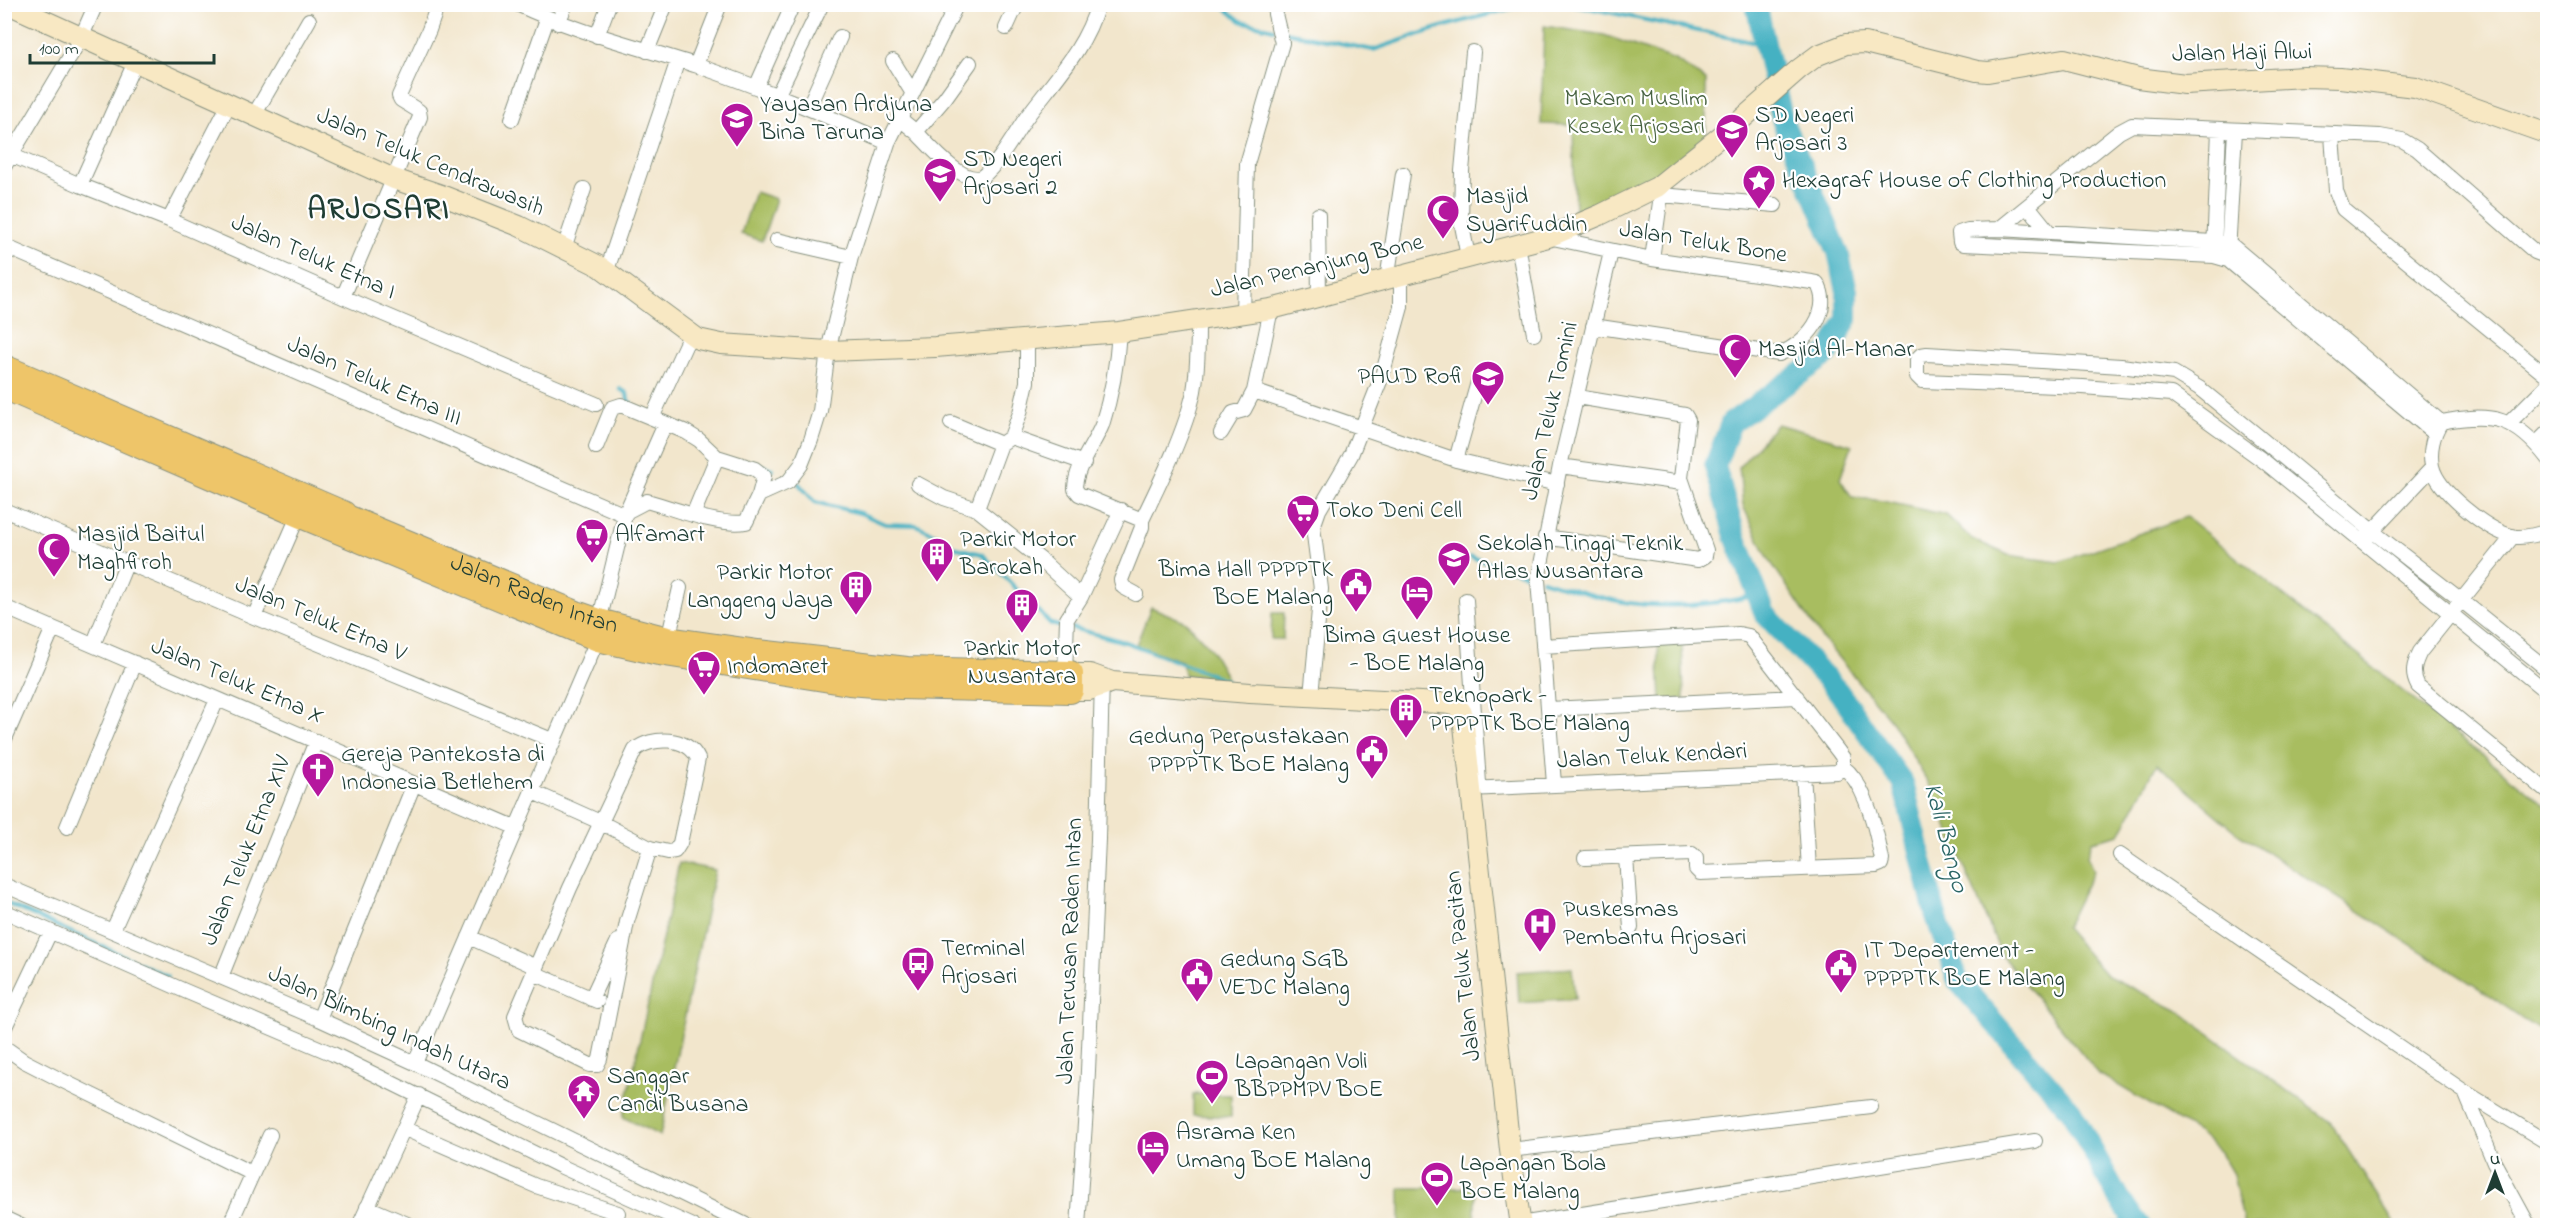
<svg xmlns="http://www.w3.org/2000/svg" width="2552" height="1230" viewBox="0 0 2552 1230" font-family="'Indie Flower',sans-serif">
  <rect width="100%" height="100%" fill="#fff"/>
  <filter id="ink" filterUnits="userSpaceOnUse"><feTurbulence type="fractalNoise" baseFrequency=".0167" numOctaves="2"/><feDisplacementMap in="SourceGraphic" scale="12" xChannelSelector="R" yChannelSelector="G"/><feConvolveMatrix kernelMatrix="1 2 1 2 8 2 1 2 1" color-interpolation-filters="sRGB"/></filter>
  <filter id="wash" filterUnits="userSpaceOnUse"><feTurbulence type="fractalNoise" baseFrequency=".008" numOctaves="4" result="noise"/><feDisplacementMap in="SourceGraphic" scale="24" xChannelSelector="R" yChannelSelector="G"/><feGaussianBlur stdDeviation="1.35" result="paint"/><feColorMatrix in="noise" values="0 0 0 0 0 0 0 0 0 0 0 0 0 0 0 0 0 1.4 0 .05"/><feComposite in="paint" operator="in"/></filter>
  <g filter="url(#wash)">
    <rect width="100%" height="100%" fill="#f2e6cc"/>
    <!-- green -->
    <path fill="#a8bd61" stroke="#647d4a" stroke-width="1.5" d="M 1544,26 L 1604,35 L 1675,60 L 1706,80 L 1706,137 L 1661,175 L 1575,216 L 1573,125 L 1541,124 Z
      M 755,192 L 776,199 L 762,241 L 741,234 Z
      M 1777,424 L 1852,445 L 1840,479 L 1852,497 L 1883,501 L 1946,515 L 1972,539 L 2008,555 L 2059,562 L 2186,517 L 2547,807 L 2547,1035 L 2477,987 L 2239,834 L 2157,764 L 2120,834 L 2092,841 L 2087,856 L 2093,871 L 2065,928 L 2106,975 L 2177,1010 L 2331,1123 L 2396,1225 L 2244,1225 L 2233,1174 L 2220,1152 L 2199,1133 L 2099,1074 L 2002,956 L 1929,784 L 1892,722 L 1821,637 L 1768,558 L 1743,506 L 1739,467 Z
      M 1151,607 L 1186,622 L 1210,648 L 1228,680 L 1184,675 L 1182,661 L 1136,645 Z
      M 1272,613 L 1284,613 L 1283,639 L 1271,639 Z
      M 1682,643 L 1684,699 L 1661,700 L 1658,645 Z
      M 679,863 L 715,870 L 660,1136 L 623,1117 Z
      M 1572,968 L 1575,999 L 1519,1003 L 1517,972 Z
      M 1193,1094 L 1231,1095 L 1231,1117 L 1193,1115 Z
      M 1400,1188 L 1475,1188 L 1475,1225 L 1400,1225 Z"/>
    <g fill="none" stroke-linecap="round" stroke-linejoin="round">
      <!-- stream -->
      <path stroke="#45b1c2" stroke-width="4" d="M 1219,4 L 1241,21 L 1274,29
        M 1569,4 L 1766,45
        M 1281,31 L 1373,50 L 1441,27 L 1528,4
        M 620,389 L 627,393 L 628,401 L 631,403
        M 758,465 L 772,469
        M 798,483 L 815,502 L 860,513 L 885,524 L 916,525 L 944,538 L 953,547 L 982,554 L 1051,624 L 1062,627
        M 1471,557 L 1531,576
        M 1542,580 C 1568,588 1595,597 1623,602 C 1664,609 1717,605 1757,595
        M 1072,628 L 1125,642 L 1226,680
        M 4,902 L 168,976
        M 694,1221 L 706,1226
        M 2105,1226 L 2134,1218"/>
      <!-- river -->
      <path stroke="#45b1c2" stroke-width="22" d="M 1756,4 L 1783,122 L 1838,252 L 1847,291 L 1847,319 L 1828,354 L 1731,423 L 1715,466 L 1735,536 L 1765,614 L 1838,691 L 1903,783 L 1935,913 L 1958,981 L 2071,1111 L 2119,1199 L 2140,1226"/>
    </g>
  </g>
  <g filter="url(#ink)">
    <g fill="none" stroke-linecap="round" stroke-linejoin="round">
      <!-- street casing -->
      <g stroke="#889280" stroke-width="16">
        <path id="street" d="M 517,4 C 575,32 637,46 698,66 C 763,88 825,115 888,143
          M 558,23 L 566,4
          M 1006,28 L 1017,4
          M 597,36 L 609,4
          M 647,51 L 666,4
          M 893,61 L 912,92
          M 696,65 L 720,4
          M 756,87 L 793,4
          M 777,96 L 822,4
          M 808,108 L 840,37
          M 253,117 L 309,20
          M 899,118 L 916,132 L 945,98 L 970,63
          M 512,119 L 547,19
          M 916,132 C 930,146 961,184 982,177 C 1000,162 1013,137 1026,118 C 1053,81 1085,50 1098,4
          M 2332,135 L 2336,191 L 2343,209 L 2548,377
          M 4,152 L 80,185 L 169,220 L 343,297 L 596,404
          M 4,167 L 81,38 L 96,4
          M 80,185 L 135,62
          M 1661,195 L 1775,205
          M 2028,206 L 2049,232
          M 1318,215 L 1319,298
          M 169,220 L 228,106
          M 1999,229 L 2119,132 L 2132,125 L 2380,136 L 2402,140 L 2417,149 L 2535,252 L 2548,257
          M 1548,237 L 1652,259 L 1812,282 L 1817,283 C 1834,311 1806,344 1779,354 L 1593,326
          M 777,240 L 851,257
          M 1518,245 L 1534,334
          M 4,246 L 625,515 L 599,622
          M 564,248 L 584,189
          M 2214,251 L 2219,130
          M 2228,252 L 2235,131
          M 1468,257 L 1461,220 L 1462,171 L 1473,52
          M 1652,259 L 1661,195 L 1658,188
          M 607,270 L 678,60
          M 1387,280 L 1403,174
          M 343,297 L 420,117 L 419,111 L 401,100 L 399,96 L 429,30 L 438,4
          M 1243,314 L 1247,164 L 1282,43 L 1275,14 L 1279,4
          M 1119,332 C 1117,365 1112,394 1102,425 C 1094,445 1075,467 1075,489 L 1079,494 L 1142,520
          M 1027,339 L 1027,382 L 1020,413 L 1011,437 L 1001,444 L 977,509 L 1041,560 L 1081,597
          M 1254,391 L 1456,460 L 1557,484
          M 652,418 L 690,335
          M 951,423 L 1001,444
          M 2509,423 L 2548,384
          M 1221,433 L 1233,413 L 1244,410 L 1254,391 L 1271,309
          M 2434,433 L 2228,260 L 2214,256 L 1964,244 L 1960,242 L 1959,233 L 1968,230 L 1999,229 L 2229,243 L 2441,422
          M 1011,437 L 1084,463
          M 2536,444 L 2548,432
          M 596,447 L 612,408 L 621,405 L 686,432 L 699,440 L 717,457 L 755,469 L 764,476 L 759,495 L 746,522 C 721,527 672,508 647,501 L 626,512
          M 2548,459 C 2516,417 2492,412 2441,422 C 2433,434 2429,451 2432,466 C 2438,492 2486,529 2511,536 C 2522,539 2536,535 2548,531
          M 1456,460 L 1478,382
          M 1560,466 L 1682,483
          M 918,484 L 944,498 L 977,509
          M 759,495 L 788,482 L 801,465 L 811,440 L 820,411 L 828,351 L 851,257 L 888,143 L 957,4
          M 4,510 L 254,617 L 554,741
          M 626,512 L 665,424
          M 693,515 L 717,457
          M 2513,536 L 2420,652 C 2414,664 2411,673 2418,686 L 2548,792
          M 1545,537 L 1698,560 L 1705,556 L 1706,550 L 1681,478 L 1688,420 L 1685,415 L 1577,397
          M 2366,538 L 2432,468
          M 1136,594 L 1123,587 L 1121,580 L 1142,527 L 1142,520 C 1160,483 1186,430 1194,391 C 1198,368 1198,345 1198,321
          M 1466,600 L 1479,783
          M 4,607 L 517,828
          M 254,617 L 299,514
          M 668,640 L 680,588
          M 93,645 L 127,562
          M 2548,670 L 2461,600 L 2372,531 L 2253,432 L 2199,388 L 2174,373 L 2121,366 L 1927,354 L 1921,355 L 1917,359 L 1917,376 L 1922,381 L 2083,387 L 2171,394 L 2265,462 L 2548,693
          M 1065,674 L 1067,619 L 1081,597 L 1121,510
          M 1311,696 L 1321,589 L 1313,527 L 1319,510 L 1351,455 L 1382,376 L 1401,307 L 1401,277
          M 1549,709 L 1797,697
          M 4,741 L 53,628
          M 1803,773 L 1809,869
          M 1554,784 L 1538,580 L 1560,466 L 1611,252
          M 1470,789 L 1837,772 L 1843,767 L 1843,758 L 1838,751 L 1749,636 L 1739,634 L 1543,646
          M 533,792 L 600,822 L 650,848 L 668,852 L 675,851 L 680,843 L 698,759 C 688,736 651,736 635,750 L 570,888 L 515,1016 L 519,1030 L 590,1065 L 597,1065 L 600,1059 L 627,922 L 650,848
          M 67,827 L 135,663
          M 2120,855 L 2465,1092 L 2548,1143
          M 1626,857 L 1631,928
          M 1585,858 L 1692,854 L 1696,858 L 1696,869 L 1700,873 L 1876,866 L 1881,864 L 1882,860 C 1877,833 1866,784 1843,767
          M 4,885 L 319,1019 L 415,1063 L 748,1226
          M 4,911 L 185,991 L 333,1054 L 560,1166 L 693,1226
          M 113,930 L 217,700
          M 469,937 L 536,967
          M 534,973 L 597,1001
          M 221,977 L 316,741
          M 591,999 L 618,941
          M 319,1019 L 414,784
          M 4,1029 L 50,932
          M 4,1047 L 24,1061 L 57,1078 L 251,1173
          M 415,1063 L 598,638
          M 2465,1092 L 2494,1162 L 2529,1226
          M 405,1129 L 536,1186 L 618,1213
          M 1510,1150 L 1871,1107
          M 367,1207 L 412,1226
          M 4,1218 L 21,1226
          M 1520,1224 L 2035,1141
          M 229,1226 L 270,1135
          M 359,1226 L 419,1095
          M 1078,1226 L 1087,1094 L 1098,839 L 1102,678"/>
      </g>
      <!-- secondary casing -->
      <g stroke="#889280" stroke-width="22">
        <path id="secondary" d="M 8,4 L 394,179 L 441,195 L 519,226 L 599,266 L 698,339 L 721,344 L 828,351 L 935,347 L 1119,332 L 1271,309 L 1548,237 L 1600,215 L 1657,187 L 1742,119 L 1799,69 L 1818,55 L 1846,44 L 1865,43 L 1977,71 L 1988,72 L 2064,59 L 2138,78 L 2185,84 L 2304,77 L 2340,78 L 2415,87 L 2548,134
          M 1070,674 L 1090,674 L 1112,682 L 1250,693 L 1440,703 C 1451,704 1460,704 1463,716 L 1510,1150 L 1521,1226
          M 1070,690 L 1089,690 L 1112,682"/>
      </g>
      <!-- highway casing -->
      <g stroke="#889280" stroke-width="28">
        <g id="highway">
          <path id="s1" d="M 4,368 L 343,514 L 342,516 L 576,614 L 599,622 L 668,640 L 758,653 L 907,670 L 1070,674 L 1070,690 L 900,686 L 849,682 L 659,652 L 598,638 L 299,514 L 4,386"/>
        </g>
      </g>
      <!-- street -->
      <use href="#street" stroke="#fff" stroke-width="14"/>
      <!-- secondary -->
      <use href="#secondary" stroke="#f8e8c3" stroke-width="20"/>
      <!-- highway -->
      <use href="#highway" stroke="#eec569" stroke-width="26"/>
    </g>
  </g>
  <!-- icons -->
  <defs>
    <g id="school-pin" transform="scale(1.725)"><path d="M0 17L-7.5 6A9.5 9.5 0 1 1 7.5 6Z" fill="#b5179e" stroke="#fff"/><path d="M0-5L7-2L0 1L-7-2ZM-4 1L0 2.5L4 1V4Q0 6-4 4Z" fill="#fff"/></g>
    <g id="sight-pin" transform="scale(1.725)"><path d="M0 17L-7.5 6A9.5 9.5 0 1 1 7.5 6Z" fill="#b5179e" stroke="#fff"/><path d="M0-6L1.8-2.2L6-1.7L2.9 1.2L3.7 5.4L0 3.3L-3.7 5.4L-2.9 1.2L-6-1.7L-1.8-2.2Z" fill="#fff"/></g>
    <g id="mosque-pin" transform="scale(1.725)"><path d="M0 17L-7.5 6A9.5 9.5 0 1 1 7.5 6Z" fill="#b5179e" stroke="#fff"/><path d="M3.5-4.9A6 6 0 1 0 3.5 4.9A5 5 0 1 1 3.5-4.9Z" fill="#fff"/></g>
    <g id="supermarket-pin" transform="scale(1.725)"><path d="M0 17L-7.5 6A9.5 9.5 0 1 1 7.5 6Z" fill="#b5179e" stroke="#fff"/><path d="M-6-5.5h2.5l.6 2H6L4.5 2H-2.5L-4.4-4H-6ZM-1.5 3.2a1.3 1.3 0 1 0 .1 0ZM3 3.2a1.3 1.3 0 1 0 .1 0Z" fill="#fff"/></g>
    <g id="building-pin" transform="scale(1.725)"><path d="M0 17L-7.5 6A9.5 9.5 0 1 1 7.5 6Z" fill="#b5179e" stroke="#fff"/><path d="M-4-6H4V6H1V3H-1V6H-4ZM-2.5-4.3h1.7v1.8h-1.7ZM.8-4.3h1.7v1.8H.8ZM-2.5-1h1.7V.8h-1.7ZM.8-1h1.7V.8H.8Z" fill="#fff"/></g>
    <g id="university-pin" transform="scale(1.725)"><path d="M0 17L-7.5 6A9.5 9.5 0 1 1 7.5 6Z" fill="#b5179e" stroke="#fff"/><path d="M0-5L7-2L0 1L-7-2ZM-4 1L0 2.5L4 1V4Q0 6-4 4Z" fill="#fff"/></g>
    <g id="civic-pin" transform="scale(1.725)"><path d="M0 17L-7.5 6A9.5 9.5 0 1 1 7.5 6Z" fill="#b5179e" stroke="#fff"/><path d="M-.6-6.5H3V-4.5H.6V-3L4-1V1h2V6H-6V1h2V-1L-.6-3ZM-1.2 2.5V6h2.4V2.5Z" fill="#fff"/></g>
    <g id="hotel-pin" transform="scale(1.725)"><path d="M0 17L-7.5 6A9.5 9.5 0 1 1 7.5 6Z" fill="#b5179e" stroke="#fff"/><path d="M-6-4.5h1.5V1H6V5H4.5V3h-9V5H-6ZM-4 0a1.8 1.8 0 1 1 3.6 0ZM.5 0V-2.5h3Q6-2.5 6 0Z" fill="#fff"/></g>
    <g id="church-pin" transform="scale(1.725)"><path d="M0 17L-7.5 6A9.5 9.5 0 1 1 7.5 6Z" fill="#b5179e" stroke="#fff"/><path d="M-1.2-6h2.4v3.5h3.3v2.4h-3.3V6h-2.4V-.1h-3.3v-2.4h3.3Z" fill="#fff"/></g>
    <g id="hospital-pin" transform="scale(1.725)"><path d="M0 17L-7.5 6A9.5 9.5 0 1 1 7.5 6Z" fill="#b5179e" stroke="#fff"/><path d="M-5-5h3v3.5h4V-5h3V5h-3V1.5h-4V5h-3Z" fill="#fff"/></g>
    <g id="bus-pin" transform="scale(1.725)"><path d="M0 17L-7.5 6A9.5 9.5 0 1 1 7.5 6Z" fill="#b5179e" stroke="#fff"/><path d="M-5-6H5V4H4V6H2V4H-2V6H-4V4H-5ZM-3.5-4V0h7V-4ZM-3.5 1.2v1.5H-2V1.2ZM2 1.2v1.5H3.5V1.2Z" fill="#fff"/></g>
    <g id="stadium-pin" transform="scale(1.725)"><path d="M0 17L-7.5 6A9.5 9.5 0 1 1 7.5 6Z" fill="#b5179e" stroke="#fff"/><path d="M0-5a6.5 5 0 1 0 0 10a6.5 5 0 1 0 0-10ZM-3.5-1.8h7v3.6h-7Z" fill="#fff"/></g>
    <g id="temple-pin" transform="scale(1.725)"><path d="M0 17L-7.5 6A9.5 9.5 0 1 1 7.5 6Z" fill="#b5179e" stroke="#fff"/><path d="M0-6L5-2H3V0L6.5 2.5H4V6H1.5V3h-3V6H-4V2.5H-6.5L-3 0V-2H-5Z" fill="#fff"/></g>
  </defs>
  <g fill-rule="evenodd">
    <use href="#school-pin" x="737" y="119"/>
    <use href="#school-pin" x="1732" y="130"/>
    <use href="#school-pin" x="940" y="174"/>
    <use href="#sight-pin" x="1759" y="181"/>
    <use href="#mosque-pin" x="1443" y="211"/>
    <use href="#mosque-pin" x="1735" y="350"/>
    <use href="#school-pin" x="1488" y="377"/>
    <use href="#supermarket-pin" x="1303" y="511"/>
    <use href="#supermarket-pin" x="592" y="535"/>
    <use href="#mosque-pin" x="54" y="549"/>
    <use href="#building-pin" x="937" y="554"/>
    <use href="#university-pin" x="1454" y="558"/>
    <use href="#civic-pin" x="1356" y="584"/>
    <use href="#building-pin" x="856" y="587"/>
    <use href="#hotel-pin" x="1417" y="592"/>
    <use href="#building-pin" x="1022" y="605"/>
    <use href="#supermarket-pin" x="704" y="667"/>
    <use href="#building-pin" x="1406" y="710"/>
    <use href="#civic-pin" x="1372" y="751"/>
    <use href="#church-pin" x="318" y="769"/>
    <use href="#hospital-pin" x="1540" y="924"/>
    <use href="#bus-pin" x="918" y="963"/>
    <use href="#civic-pin" x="1841" y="965"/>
    <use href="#civic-pin" x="1197" y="974"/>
    <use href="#stadium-pin" x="1212" y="1076"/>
    <use href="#temple-pin" x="584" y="1091"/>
    <use href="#hotel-pin" x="1153" y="1147"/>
    <use href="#stadium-pin" x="1437" y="1178"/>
  </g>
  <g text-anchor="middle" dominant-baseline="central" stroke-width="4.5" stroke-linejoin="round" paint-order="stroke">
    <!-- street labels -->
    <g font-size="24" fill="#1f3d34" stroke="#fff">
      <text transform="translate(2242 54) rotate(-1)">Jalan Haji Alwi</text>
      <text transform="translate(430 163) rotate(23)">Jalan Teluk Cendrawasih</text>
      <text transform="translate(1703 243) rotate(9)">Jalan Teluk Bone</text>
      <text transform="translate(313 258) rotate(24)">Jalan Teluk Etna I</text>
      <text transform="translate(1317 267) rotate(-13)">Jalan Penanjung Bone</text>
      <text transform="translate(374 382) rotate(24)">Jalan Teluk Etna III</text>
      <text transform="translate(1551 411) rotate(-77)">Jalan Teluk Tomini</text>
      <text stroke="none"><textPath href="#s1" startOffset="579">Jalan Raden Intan</textPath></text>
      <text transform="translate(320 620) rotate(23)">Jalan Teluk Etna V</text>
      <text transform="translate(237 682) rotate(23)">Jalan Teluk Etna X</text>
      <text transform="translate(1652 757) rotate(-3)">Jalan Teluk Kendari</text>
      <text transform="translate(247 851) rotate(-68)">Jalan Teluk Etna XIV</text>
      <text transform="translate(1071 951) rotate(-88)">Jalan Terusan Raden Intan</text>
      <text transform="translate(1464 966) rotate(-96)">Jalan Teluk Pacitan</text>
      <text transform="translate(389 1029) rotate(25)">Jalan Blimbing Indah Utara</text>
    </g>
    <!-- park labels -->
    <g font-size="24" fill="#486342" stroke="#fff">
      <text x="1636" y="99">Makam Muslim<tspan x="1636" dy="28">Kesek Arjosari</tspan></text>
    </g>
    <!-- poi labels -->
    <g font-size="24" fill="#1f3d34" stroke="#fff" text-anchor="start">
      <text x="760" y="105">Yayasan Ardjuna<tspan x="760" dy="28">Bina Taruna</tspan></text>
      <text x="1755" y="116">SD Negeri<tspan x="1755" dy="28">Arjosari 3</tspan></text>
      <text x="963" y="160">SD Negeri<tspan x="963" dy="28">Arjosari 2</tspan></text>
      <text x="1782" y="181">Hexagraf House of Clothing Production</text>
      <text x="1466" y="197">Masjid<tspan x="1466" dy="28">Syarifuddin</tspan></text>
      <text x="1758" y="350">Masjid Al-Manar</text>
      <text x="1465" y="377" text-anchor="end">PAUD Rofi</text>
      <text x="1326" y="511">Toko Deni Cell</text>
      <text x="77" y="535">Masjid Baitul<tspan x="77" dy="28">Maghfiroh</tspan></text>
      <text x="615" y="535">Alfamart</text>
      <text x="960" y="540">Parkir Motor<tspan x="960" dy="28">Barokah</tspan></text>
      <text x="1477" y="544">Sekolah Tinggi Teknik<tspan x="1477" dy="28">Atlas Nusantara</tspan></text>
      <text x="1333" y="570" text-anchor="end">Bima Hall PPPPTK<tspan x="1333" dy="28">BOE Malang</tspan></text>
      <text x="833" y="573" text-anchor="end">Parkir Motor<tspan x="833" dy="28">Langgeng Jaya</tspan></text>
      <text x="1417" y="636" text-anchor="middle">Bima Guest House<tspan x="1417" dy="28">- BOE Malang</tspan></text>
      <text x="1022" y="649" text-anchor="middle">Parkir Motor<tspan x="1022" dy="28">Nusantara</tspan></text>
      <text x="727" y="667">Indomaret</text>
      <text x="1429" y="696">Teknopark -<tspan x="1429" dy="28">PPPPTK BOE Malang</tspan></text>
      <text x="1349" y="737" text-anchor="end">Gedung Perpustakaan<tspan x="1349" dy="28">PPPPTK BOE Malang</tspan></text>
      <text x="341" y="755">Gereja Pantekosta di<tspan x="341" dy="28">Indonesia Betlehem</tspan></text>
      <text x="1563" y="910">Puskesmas<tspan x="1563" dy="28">Pembantu Arjosari</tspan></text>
      <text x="941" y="949">Terminal<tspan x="941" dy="28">Arjosari</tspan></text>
      <text x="1864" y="951">IT Departement -<tspan x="1864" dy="28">PPPPTK BOE Malang</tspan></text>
      <text x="1220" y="960">Gedung SGB<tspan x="1220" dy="28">VEDC Malang</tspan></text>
      <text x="1235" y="1062">Lapangan Voli<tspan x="1235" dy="28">BBPPMPV BOE</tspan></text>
      <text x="607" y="1077">Sanggar<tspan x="607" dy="28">Candi Busana</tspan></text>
      <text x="1176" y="1133">Asrama Ken<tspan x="1176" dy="28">Umang BOE Malang</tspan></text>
      <text x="1460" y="1164">Lapangan Bola<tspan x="1460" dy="28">BOE Malang</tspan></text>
    </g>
    <!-- water labels -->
    <g font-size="26" font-style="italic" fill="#2c6666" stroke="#fff">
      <text transform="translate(1945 838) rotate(75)">Kali Bango</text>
    </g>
    <!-- district labels -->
    <g font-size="30" font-weight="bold" letter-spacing="1.5" fill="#1f3d34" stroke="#fff">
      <text x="379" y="211">ARJOSARI</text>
    </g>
  </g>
  <!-- margin -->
  <rect width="2552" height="1230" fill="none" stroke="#fff" stroke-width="24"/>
  <!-- north arrow -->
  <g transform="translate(2495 1173)" stroke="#ffffff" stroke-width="4.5" paint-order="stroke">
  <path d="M0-4.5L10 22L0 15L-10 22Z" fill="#1f3d34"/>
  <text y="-9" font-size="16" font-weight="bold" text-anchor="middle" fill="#1f3d34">U</text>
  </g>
  <!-- scale -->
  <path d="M30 54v9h184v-9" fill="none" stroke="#1f3d34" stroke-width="3"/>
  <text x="39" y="54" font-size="18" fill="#1f3d34" stroke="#ffffff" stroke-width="4.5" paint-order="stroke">100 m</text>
</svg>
